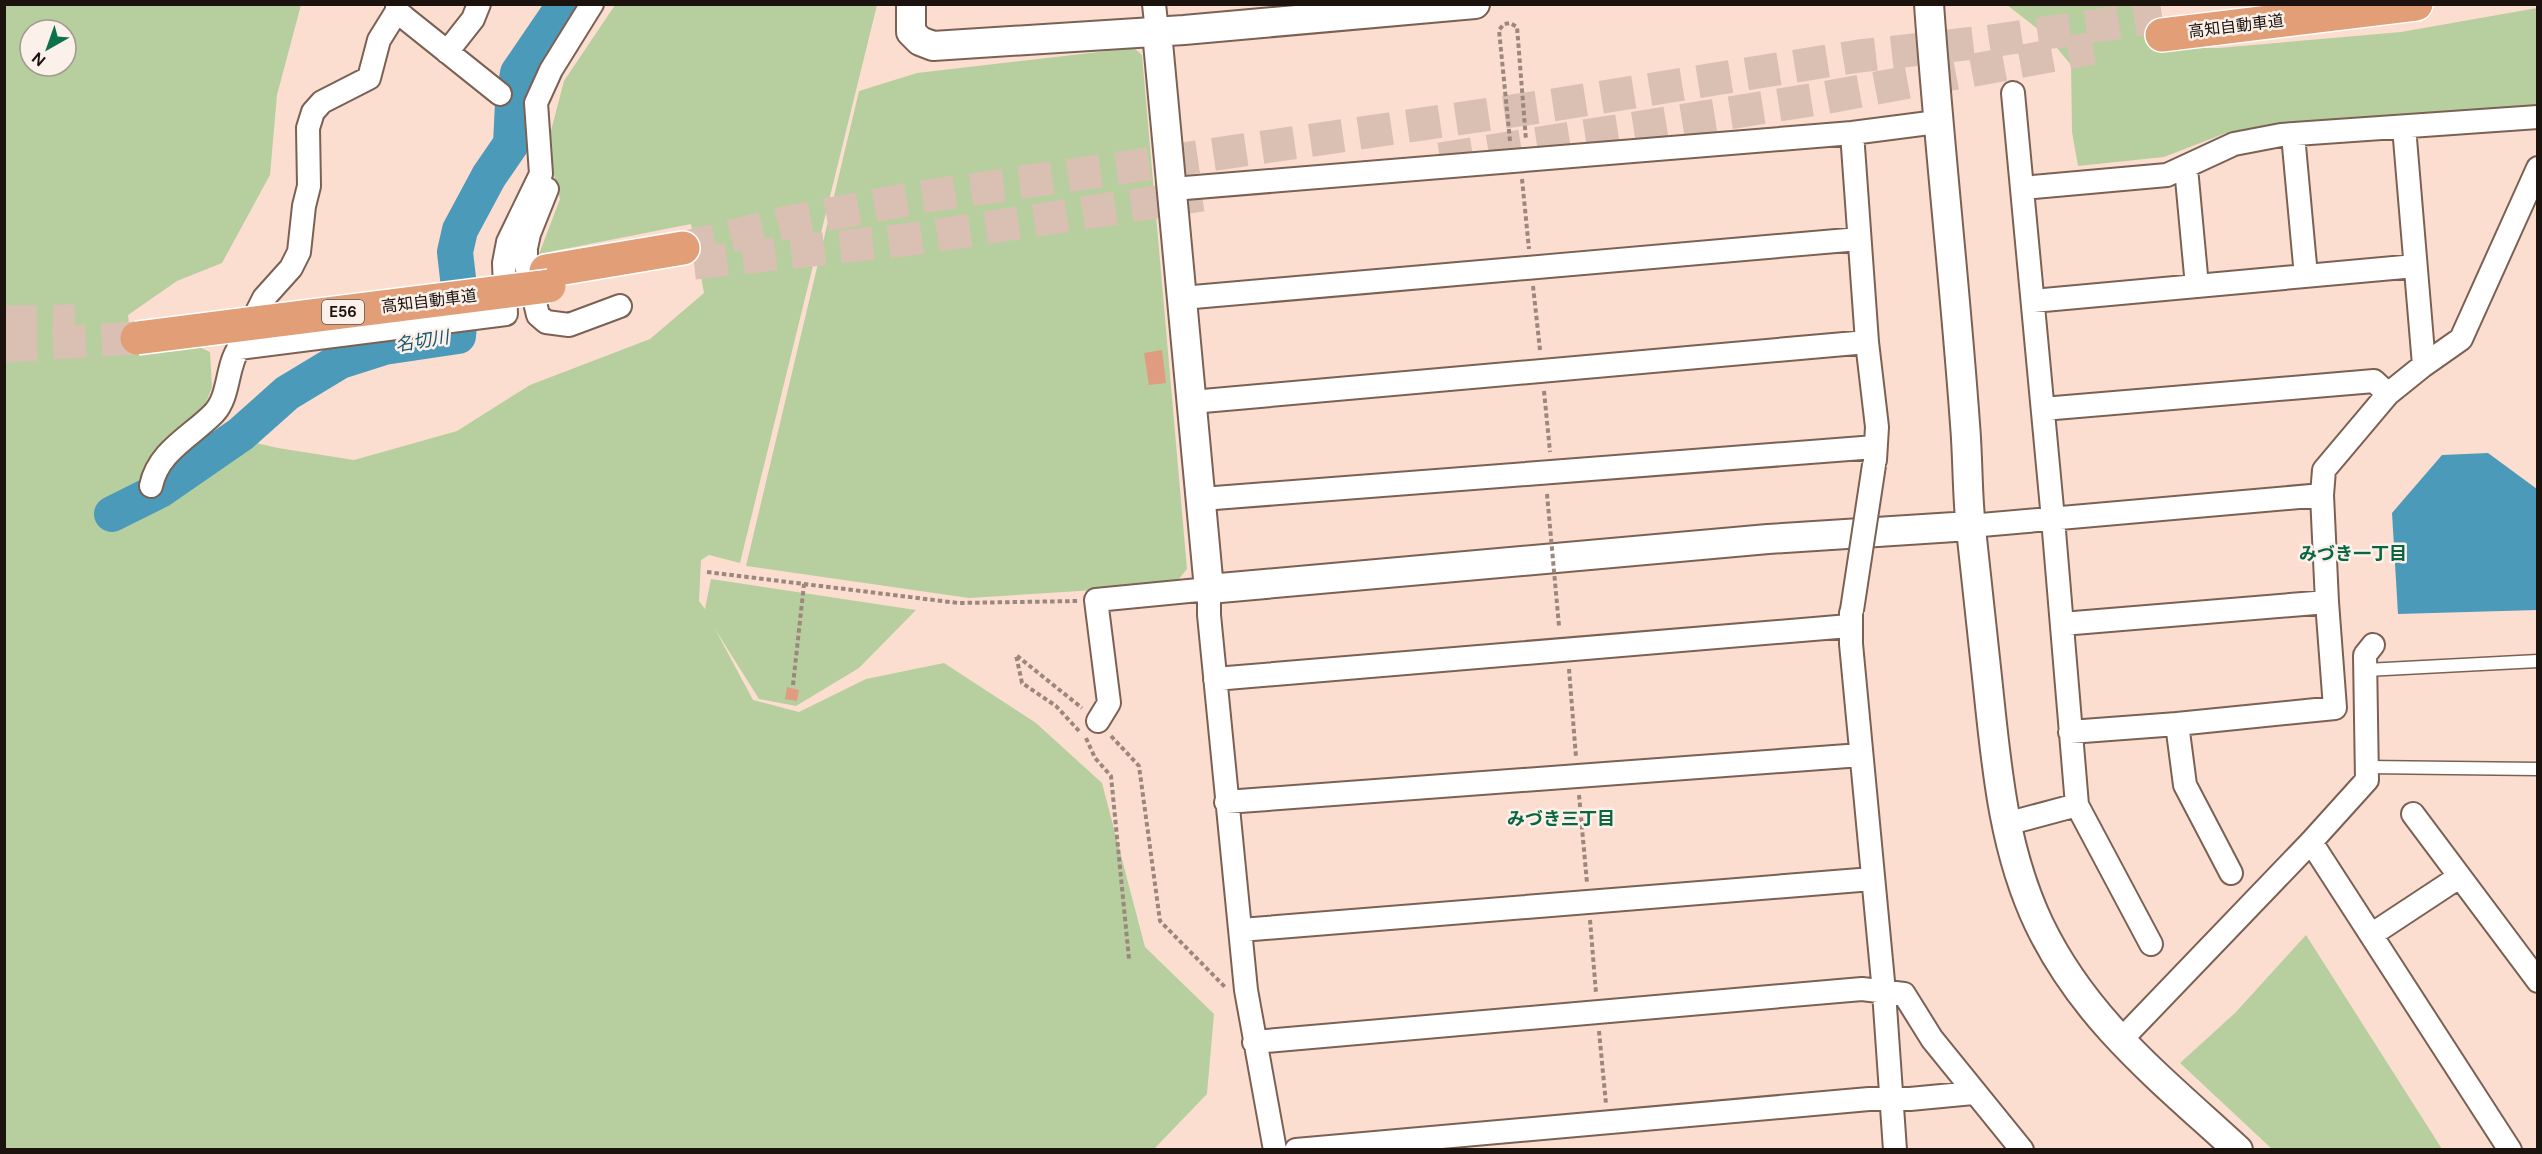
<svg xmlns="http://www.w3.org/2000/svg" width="2542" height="1154" viewBox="0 0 2542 1154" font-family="'DM Sans','Noto Sans JP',sans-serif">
  <rect width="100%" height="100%" fill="#fcded0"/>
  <!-- green -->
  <path fill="#b7cf9f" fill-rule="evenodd" d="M 5,5 L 301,5 L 277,95 L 270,175 L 222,263 L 177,281 L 128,315 L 132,347 L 197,346 L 210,352 L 212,387 L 196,429 L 278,448 L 354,460 L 457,431 L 530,385 L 650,339 L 704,293 L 691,224 L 539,254 L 560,199 L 547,146 L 564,81 L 615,5 L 877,5 L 740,563 L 709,555 L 701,560 L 699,601 L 705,609 L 711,579 L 916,610 L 859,668 L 796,706 L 759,699 L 715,629 L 753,700 L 799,712 L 866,679 L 944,663 L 1036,723 L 1102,783 L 1145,947 L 1214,1014 L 1207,1094 L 1153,1150 L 5,1150 ZM 30,30 L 66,30 L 66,66 L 30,66 Z
    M 2007,5 L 2160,5 L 2159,48 L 2218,48 L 2401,32 L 2537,8 L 2537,107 L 2226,133 L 2164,157 L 2078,166 L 2072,132 L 2071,65 L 2048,37 Z
    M 1134,48 L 1142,55 L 1187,569 L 1174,585 L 969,598 L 746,566 L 859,91 L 917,73 Z
    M 2306,935 L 2442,1149 L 2272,1149 L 2180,1063 L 2235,1013 Z"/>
  <!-- water -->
  <path fill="#4c9aba" d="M 2488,453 L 2537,489 L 2537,610 L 2398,614 L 2392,513 L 2442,455 Z"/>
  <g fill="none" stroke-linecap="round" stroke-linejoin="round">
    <!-- river -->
    <path stroke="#4c9aba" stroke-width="36" d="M 112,514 L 160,490 L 241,434 L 287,393 L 340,361 L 384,347 L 458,336 L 461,305 L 455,252 L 460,230 L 489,176 L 511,144 L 513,103 L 518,73 L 565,4"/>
  </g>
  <!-- building -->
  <path fill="#df9c80" d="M 1162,350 L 1166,383 L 1149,385 L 1144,353 Z
    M 787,687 L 799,690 L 797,701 L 785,699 Z"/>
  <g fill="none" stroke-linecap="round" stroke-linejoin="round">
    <!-- motorway-tunnel -->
    <path stroke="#dac0b3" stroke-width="33" stroke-dasharray="33 16" stroke-linecap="butt" d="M 1440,159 L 1823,98 L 2093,48
      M 683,248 L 793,221 L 921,197 L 1553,105 L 1859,56 L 1984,42 L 2162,16
      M 694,263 L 912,239 L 1202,195
      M 4,322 L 75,321
      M 4,346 L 137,338"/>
    <!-- service casing -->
    <g stroke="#7a6154" stroke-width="15">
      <path id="service" d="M 2366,670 L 2538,661
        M 2367,767 L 2538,769"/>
    </g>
    <!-- minor casing -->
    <g stroke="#7a6154" stroke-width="26">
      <path id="minor" d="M 397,4 L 397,11 L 405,18 L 500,94
        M 1154,4 L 1157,32
        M 447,52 L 473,19 L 479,4
        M 2404,127 L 2424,365
        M 1852,133 L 1867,342 L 1877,427 L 1875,460
        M 2293,135 L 2306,276
        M 2186,168 L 2197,286
        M 2022,188 L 2167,175 L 2234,144 L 2281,135 L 2538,117
        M 547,189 L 529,234 L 526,248 L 526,265 L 538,315 L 546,322 L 569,325 L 620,306
        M 1173,189 L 1852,133 L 1937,122
        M 1182,298 L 1859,239
        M 2033,301 L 2415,266
        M 246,334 L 264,298 L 291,268 L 299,252 L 304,206 L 309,186 L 308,128 L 313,112 L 322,102 L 369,78 L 379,40 L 397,11
        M 1192,402 L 1867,342
        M 2043,409 L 2374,381 L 2388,394
        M 151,486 C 158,451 192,436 214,413 C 230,396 226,367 239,348 L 506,314 L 504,263 L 508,242 L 541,174 L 536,103 L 551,70 L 592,4
        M 1202,499 L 1875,447
        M 1970,526 L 2322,495
        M 1851,613 L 1851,644 L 1884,992 L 1895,1150
        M 2062,624 L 2327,602
        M 1215,679 L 1849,626
        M 1098,721 L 1109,703 L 1096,600 L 1209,589 L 1209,615 L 1246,990 L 1275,1150
        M 2177,724 L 2185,785 L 2231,873
        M 2070,732 L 2177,724 L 2335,708 L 2327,602 L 2322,495 L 2324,470 L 2388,394 L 2424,365 L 2461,339 L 2538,168
        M 1226,802 L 1861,755
        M 2077,805 L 2151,944
        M 2413,814 L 2538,981
        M 2006,824 L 2077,805 L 2053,519 L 2013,93
        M 2311,842 L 2510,1150
        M 1241,930 L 1872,879
        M 2371,935 L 2459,877
        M 2120,1041 L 2311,842 L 2367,780 L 2365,655 L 2373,645
        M 1254,1042 L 1862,989 L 1904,994 L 1932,1039 L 2022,1150
        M 1296,1150 L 1869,1099 L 1910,1099 L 1973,1093"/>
    </g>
    <!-- tertiary casing -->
    <g stroke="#7a6154" stroke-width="32">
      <path id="tertiary" d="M 911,4 L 911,32 L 920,41 L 933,46 L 1184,30 L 1475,4
        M 1929,4 C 1939,145 1955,284 1965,424 C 1968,459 1967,494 1971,529 C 1976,578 1982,627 1987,677 C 1996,761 2002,846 2039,924 C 2085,1020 2161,1079 2238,1150
        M 1157,32 L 1209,589 L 1768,539 L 1970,526"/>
    </g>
    <!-- motorway casing -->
    <g stroke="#fff" stroke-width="36">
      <path id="motorway" d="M 2162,35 L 2416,4
        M 546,271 L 683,248"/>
    </g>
    <!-- path -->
    <path stroke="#9c877d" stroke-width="4" stroke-dasharray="4.5 3" stroke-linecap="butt" d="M 1510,141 L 1499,30 L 1504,24 L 1510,23 L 1517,27 L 1526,140
      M 1522,179 L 1529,249
      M 1533,286 L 1540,350
      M 1544,391 L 1550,452
      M 707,572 L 958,603 L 1078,601
      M 1569,669 L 1576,757
      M 793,685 L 804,584
      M 1079,731 L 1056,706 L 1022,683 L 1016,655 L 1082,708
      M 1111,736 L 1139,766 L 1160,921 L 1225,987
      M 1086,738 L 1095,758 L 1111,776 L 1129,959
      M 1579,795 L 1587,883
      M 1590,920 L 1596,993
      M 1599,1031 L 1606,1104"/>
    <!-- service -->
    <use href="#service" stroke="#fff" stroke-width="12"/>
    <!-- minor -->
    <use href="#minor" stroke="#fff" stroke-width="22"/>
    <!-- tertiary -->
    <use href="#tertiary" stroke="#fff" stroke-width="28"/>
    <!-- motorway -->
    <use href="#motorway" stroke="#e19e77" stroke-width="33"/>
    <!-- minor-bridge casing -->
    <g stroke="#7a6154" stroke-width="26" stroke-linecap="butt">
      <path id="minor-bridge" d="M 1852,610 L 1874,465"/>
    </g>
    <!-- motorway-bridge casing -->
    <g stroke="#fff" stroke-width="36" stroke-linecap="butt">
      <path id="motorway-bridge" d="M 137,338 L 549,286"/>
    </g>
    <!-- path-bridge -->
    <path stroke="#9c877d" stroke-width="4" stroke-dasharray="4.5 3" stroke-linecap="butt" d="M 1547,494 L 1559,626"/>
    <!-- minor-bridge -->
    <use href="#minor-bridge" stroke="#fff" stroke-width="22"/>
    <!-- motorway-bridge -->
    <use href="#motorway-bridge" stroke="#e19e77" stroke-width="33"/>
  </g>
  <g text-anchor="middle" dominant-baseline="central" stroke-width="5" stroke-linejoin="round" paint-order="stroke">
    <!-- shield labels -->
    <rect fill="#fcf0ea" stroke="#5f5550" stroke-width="1.5" x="322" y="300" width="42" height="24" rx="4.5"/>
    <g font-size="15" font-weight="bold" fill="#1c130e">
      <text x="343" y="312">E56</text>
    </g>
    <!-- street labels -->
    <g font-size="16" fill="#1c130e" stroke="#fcf0ea">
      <text transform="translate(2236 26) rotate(-7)">高知自動車道</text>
      <text transform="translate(429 301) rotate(-7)">高知自動車道</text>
    </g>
    <!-- water labels -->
    <g font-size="18" font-style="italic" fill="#16556c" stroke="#fcf0ea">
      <text transform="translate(422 341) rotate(-9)">名切川</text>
    </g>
    <!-- neighbourhood labels -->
    <g font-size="18" font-weight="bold" fill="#096641" stroke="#fcf0ea">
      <text x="2353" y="554">みづき一丁目</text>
      <text x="1561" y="819">みづき三丁目</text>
    </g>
  </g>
  <!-- border -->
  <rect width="2542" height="1154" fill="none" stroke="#1c130e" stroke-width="12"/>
  <!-- north arrow -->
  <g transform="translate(48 48) rotate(220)"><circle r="28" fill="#fcf0ea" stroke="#a29892" stroke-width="1.5"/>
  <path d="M0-4.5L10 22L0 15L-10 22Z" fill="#0b7249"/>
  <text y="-9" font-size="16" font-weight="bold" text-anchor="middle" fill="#1c130e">N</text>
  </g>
</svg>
